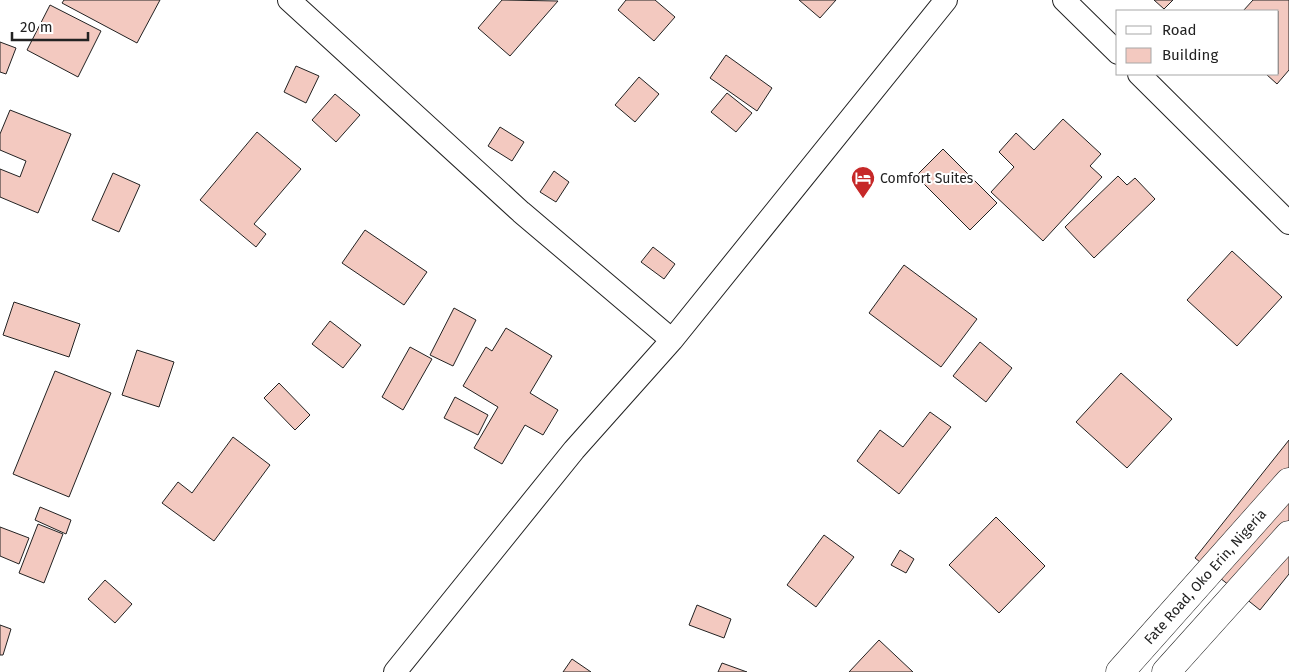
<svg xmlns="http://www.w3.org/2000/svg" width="1289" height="672" viewBox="0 0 1289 672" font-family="'Fira Sans',sans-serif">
  <rect width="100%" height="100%" fill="#fff"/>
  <!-- building -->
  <path fill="#f3c9c0" stroke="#222" d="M 64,0 L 160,0 L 137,43 L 62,3 Z
    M 502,0 L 558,1 L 510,56 L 478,28 Z
    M 626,0 L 655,0 L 675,17 L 654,41 L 618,10 Z
    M 799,0 L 836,0 L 820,18 Z
    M 1154,0 L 1173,0 L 1164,9 Z
    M 1253,0 L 1289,0 L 1289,70 L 1277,84 L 1266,74 L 1278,74 L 1278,11 L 1243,11 Z
    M 50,5 L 101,31 L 78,77 L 27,50 Z
    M 0,42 L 16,48 L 6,74 L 0,72 Z
    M 726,55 L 772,88 L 757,111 L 710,78 Z
    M 296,66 L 319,76 L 306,103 L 284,92 Z
    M 639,77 L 659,94 L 635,122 L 615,105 Z
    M 727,93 L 752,113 L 736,132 L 711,112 Z
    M 335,94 L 360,115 L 336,142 L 312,120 Z
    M 10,110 L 71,134 L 38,213 L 0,197 L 0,169 L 20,177 L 26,161 L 0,150 L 0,134 Z
    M 1063,119 L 1101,154 L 1090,166 L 1102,177 L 1043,241 L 991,192 L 1014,167 L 999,152 L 1016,133 L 1034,150 Z
    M 500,127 L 524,142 L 512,161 L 488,146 Z
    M 257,132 L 301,169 L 254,224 L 266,234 L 256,247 L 200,200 Z
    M 943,149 L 997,203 L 970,230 L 916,176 Z
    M 554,171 L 569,182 L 556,202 L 540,192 Z
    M 113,173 L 140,185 L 119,232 L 92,220 Z
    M 1118,176 L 1127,185 L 1135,178 L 1155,199 L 1094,258 L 1065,227 Z
    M 365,230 L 427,272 L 404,305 L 342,263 Z
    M 653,247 L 675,264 L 664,279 L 641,262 Z
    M 1232,251 L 1282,297 L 1237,346 L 1187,300 Z
    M 904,265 L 977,319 L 941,367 L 869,313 Z
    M 14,302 L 80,324 L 69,357 L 3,335 Z
    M 454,308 L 476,320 L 453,366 L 430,355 Z
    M 330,321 L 361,345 L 343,368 L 312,344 Z
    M 506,328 L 552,356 L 530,393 L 558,410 L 543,435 L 525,425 L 502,464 L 474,448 L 498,407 L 463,386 L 486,347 L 492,351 Z
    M 980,342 L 1012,368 L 986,402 L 953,376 Z
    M 410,347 L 432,359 L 403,410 L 382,397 Z
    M 137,350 L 174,362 L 159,407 L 122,395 Z
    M 55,371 L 111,393 L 69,497 L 13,474 Z
    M 1121,373 L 1172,419 L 1127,468 L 1076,422 Z
    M 279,383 L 310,415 L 295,430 L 264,398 Z
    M 455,397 L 488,415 L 478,435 L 444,418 Z
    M 930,412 L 951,427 L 899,494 L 857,461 L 880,430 L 903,447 Z
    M 233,437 L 270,465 L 214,541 L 162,503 L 178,482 L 192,493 Z
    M 1289,440 L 1289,574 L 1260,610 L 1195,558 Z
    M 40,507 L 71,520 L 66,534 L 35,520 Z
    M 996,517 L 1045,566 L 999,613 L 949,565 Z
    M 38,524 L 63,534 L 44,583 L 19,573 Z
    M 0,527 L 29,538 L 19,564 L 0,556 Z
    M 824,535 L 854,557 L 816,607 L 787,585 Z
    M 900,550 L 914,559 L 906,573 L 891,565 Z
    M 105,580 L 132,604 L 115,623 L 88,599 Z
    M 697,605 L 731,619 L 724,638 L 689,625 Z
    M 0,625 L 11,629 L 3,655 L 0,655 Z
    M 879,640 L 913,672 L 849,672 Z
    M 572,659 L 591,672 L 563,672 Z
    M 722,663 L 747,672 L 718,672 Z"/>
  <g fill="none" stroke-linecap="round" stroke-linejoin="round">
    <!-- minor casing -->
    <g stroke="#222" stroke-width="24">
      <path id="minor" d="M 289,0 L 521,212 L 672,340
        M 1064,0 L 1118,53
        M 1139,74 L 1289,223
        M 395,672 L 574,450 L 672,340 L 946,0"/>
    </g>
    <!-- tertiary casing -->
    <g stroke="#222" stroke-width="29">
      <g id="tertiary">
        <path id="s1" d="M 1120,672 L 1289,482"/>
        <path d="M 1166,672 L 1289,535"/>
      </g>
    </g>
    <!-- minor -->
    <use href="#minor" stroke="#fff" stroke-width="22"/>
    <!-- tertiary -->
    <use href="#tertiary" stroke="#fff" stroke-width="28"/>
  </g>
  <!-- icons -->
  <defs>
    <g id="hotel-pin" transform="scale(1.25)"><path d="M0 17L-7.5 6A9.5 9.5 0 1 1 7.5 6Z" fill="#c62828" stroke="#fff"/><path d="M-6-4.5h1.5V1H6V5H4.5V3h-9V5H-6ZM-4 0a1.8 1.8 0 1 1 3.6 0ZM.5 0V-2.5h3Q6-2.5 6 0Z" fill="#fff"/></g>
  </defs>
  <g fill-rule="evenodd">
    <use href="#hotel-pin" x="863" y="178"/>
  </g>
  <g text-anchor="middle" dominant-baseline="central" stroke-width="4" stroke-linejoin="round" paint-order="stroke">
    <!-- poi labels -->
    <g font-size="14" fill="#222" stroke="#fff" text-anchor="start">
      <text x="880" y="178">Comfort Suites</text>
    </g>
    <!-- street labels -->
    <g font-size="14" fill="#222" stroke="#fff">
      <text stroke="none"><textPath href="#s1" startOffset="128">Fate Road, Oko Erin, Nigeria</textPath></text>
    </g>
  </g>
  <!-- legend -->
  <rect x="1116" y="10" width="162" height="65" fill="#ffffff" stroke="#a7a7a7"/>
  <rect x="1126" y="26" width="25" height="8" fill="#ffffff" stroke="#a7a7a7"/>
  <text x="1162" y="35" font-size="15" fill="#222222">Road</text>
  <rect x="1126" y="48" width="25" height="15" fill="#f3c9c0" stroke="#a7a7a7"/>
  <text x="1162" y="60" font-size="15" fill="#222222">Building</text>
  <!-- scale -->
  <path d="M12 32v8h76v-8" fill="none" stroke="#222222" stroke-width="2.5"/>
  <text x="20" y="32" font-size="15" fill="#222222" stroke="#ffffff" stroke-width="4" paint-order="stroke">20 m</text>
</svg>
